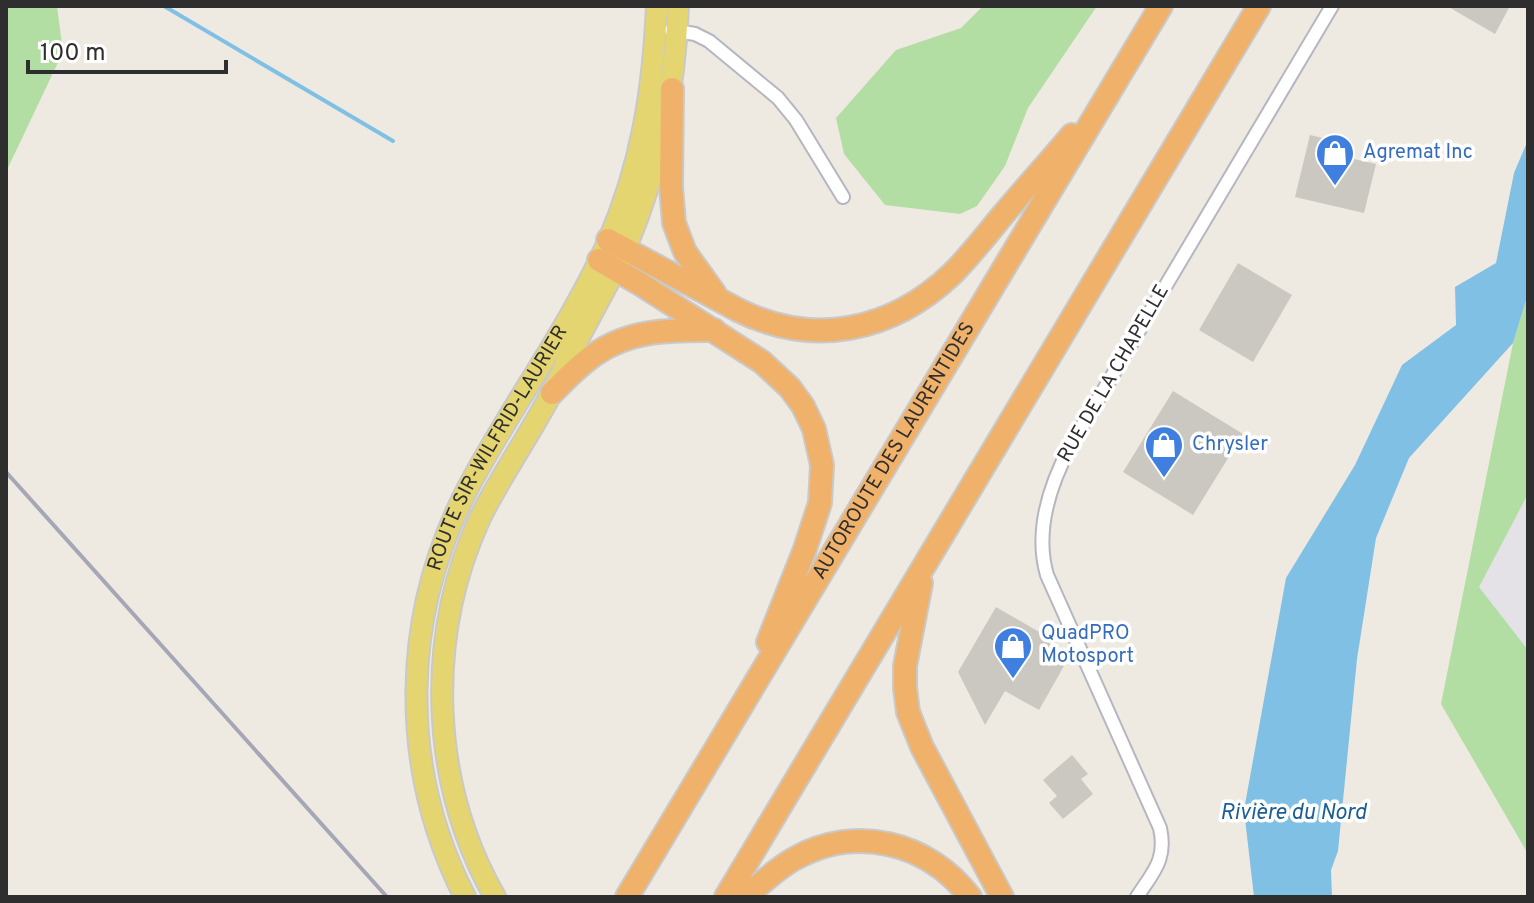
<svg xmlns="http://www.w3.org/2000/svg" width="1534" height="903" viewBox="0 0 1534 903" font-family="Overpass,sans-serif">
  <rect width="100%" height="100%" fill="#eeeae2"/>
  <!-- industrial -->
  <path fill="#e4e1e7" d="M 1528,494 L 1528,651 L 1478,587 Z"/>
  <!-- green -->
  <path fill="#b2dea4" d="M 6,6 L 57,6 L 63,52 L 6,172 Z
    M 983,6 L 1097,6 L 1028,108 L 1005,166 L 977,206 L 960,214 L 885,205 L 844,154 L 836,118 L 896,50 L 961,28 Z
    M 1528,294 L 1528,494 L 1479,587 L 1528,650 L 1528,854 L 1441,704 L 1513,343 Z"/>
  <!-- water -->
  <path fill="#80c0e4" d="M 1528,140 L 1528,294 L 1513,343 L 1409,458 L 1376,538 L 1357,659 L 1338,851 L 1331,870 L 1332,897 L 1254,897 L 1244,810 L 1286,578 L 1355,465 L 1402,365 L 1456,325 L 1455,287 L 1496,263 L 1514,173 Z"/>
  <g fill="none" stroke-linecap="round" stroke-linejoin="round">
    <!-- stream -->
    <path stroke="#80c0e4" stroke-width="4" d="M 164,6 L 393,141"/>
  </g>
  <!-- building -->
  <path fill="#cac8c0" d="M 1447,6 L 1510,6 L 1495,34 Z
    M 1310,135 L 1344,143 L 1341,156 L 1376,164 L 1364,213 L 1295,197 Z
    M 1238,263 L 1292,295 L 1253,362 L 1199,330 Z
    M 1173,391 L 1243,434 L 1193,515 L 1123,472 Z
    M 996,607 L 1053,640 L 1044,654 L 1064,666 L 1039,710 L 1005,691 L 985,725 L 958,672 Z
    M 1072,755 L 1088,774 L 1081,779 L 1093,794 L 1063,819 L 1049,803 L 1057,796 L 1043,780 Z"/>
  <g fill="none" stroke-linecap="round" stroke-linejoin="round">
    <!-- street casing -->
    <g stroke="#b5b6c0" stroke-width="16">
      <path id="street" d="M 671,30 L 695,34 L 709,41 L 778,98 L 796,120 L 843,197
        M 1137,897 C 1153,872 1167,860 1160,828 L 1047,575 C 1034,530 1050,484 1071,445 L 1332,6"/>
    </g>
    <!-- primary casing -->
    <g stroke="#c9c9c9" stroke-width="24">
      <g id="primary">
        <path id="s1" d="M 465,897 C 398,766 401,613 470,484 C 514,402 570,327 608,242 C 642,164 653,91 657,6"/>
        <path d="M 495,897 C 430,783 425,638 480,518 C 501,475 530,435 552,392 C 560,378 565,363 573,349 C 590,315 610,282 626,247 C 659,169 675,90 678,6"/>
      </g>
    </g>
    <!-- highway casing -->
    <g stroke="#c9c9c9" stroke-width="26">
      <g id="highway">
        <path d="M 672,89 L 671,187 L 674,223 L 685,252 L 715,294"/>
        <path d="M 608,240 L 738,310 C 814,348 892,331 952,274 C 973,253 989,231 1008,209 C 1029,184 1051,160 1072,135"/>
        <path d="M 599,260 L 642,285 L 762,362 L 790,388 L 803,406 L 814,429 L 822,465 L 820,503 L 805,549 L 768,642"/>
        <path d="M 552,393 C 565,380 578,366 594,355 C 630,329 671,330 714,330"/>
        <path d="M 921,583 L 905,666 L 905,688 L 908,712 L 922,747 L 1002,897"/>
        <path id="s2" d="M 627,897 L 1161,6"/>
        <path d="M 726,897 L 1259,6"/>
        <path d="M 745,897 C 761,884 776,869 794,859 C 855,824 928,842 970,897"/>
      </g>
    </g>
    <!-- street -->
    <use href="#street" stroke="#fff" stroke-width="12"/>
    <!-- primary -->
    <use href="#primary" stroke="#e5d570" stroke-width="20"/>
    <!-- highway -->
    <use href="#highway" stroke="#f0b26b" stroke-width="22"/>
    <!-- rail -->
    <path stroke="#a5a6b6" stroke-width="4" d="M 6,472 L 387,897"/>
  </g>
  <!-- icons -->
  <defs>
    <g id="shop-pin" transform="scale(2)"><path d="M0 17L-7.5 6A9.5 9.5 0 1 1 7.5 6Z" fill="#3f7fe0" stroke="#fff"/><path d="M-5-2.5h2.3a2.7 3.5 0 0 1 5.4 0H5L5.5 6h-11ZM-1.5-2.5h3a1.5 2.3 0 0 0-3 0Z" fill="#fff"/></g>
  </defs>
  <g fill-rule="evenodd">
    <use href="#shop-pin" x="1335" y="153"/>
    <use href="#shop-pin" x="1164" y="445"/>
    <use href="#shop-pin" x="1013" y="646"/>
  </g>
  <g text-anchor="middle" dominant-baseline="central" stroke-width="7" stroke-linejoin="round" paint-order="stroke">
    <!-- shop labels -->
    <g font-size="20" fill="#366cbe" stroke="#fff" text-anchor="start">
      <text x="1363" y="153">Agremat Inc</text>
      <text x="1192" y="445">Chrysler</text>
      <text x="1041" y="634">QuadPRO<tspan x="1041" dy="23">Motosport</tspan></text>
    </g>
    <!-- street labels -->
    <g font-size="20" fill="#2e2e2e" stroke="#fff">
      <text transform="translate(1114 374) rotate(-60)">RUE DE LA CHAPELLE</text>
      <text stroke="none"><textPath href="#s1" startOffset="474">ROUTE SIR-WILFRID-LAURIER</textPath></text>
      <text stroke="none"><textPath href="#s2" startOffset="520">AUTOROUTE DES LAURENTIDES</textPath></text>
    </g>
    <!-- water labels -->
    <g font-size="22" font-style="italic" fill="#1b5e95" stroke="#fff">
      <text x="1293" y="813">Rivière du Nord</text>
    </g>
  </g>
  <!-- border -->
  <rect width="1534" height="903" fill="none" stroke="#2e2e2e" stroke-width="16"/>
  <!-- scale -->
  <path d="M28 60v12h198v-12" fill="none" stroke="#2e2e2e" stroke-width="4"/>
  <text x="40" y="60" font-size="24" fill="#2e2e2e" stroke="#ffffff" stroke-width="6" paint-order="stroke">100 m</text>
</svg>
